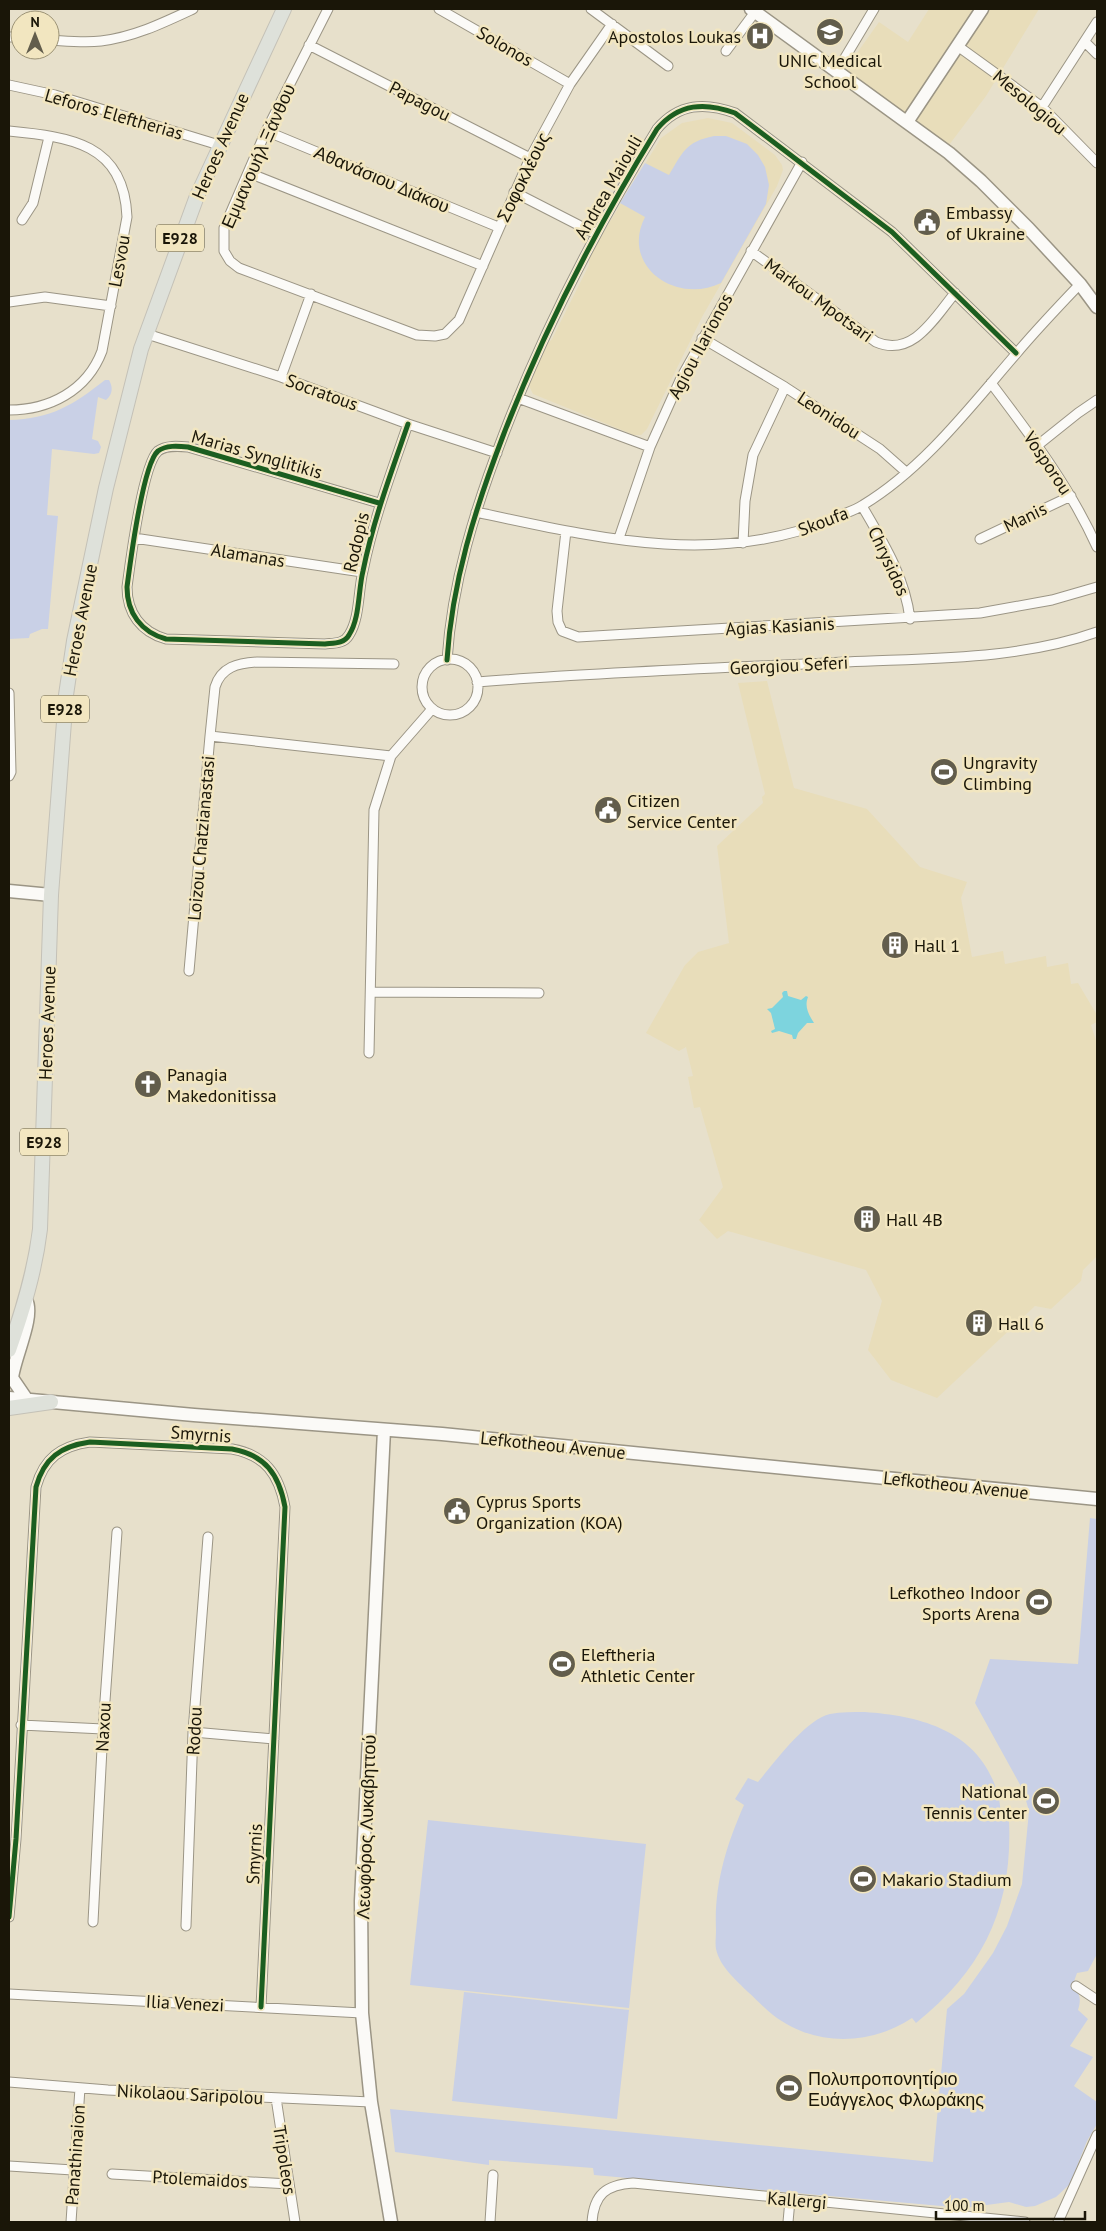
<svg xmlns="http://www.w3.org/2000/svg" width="1106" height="2231" viewBox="0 0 1106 2231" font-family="'PT Sans',sans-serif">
  <rect width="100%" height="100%" fill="#e7e0cb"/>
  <!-- built -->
  <path fill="#e8ddba" d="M 929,9 L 1039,9 L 986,96 L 949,145 L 845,70 L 879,22 L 908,42 Z
    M 708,118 L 732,123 L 775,155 L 782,165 L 783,170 L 777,186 L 702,317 L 647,429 L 641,435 L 634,435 L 533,394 L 528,384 L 546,345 L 552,339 L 589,265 L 589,256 L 661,138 L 682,123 Z
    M 767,681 L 794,788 L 867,809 L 920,867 L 967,882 L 961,898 L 972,957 L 1003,951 L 1005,964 L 1046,956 L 1047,967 L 1068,963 L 1071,984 L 1078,983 L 1097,1015 L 1097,1022 L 1091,1025 L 1097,1044 L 1097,1256 L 1083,1270 L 1081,1281 L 1051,1309 L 1035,1306 L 937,1398 L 891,1380 L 868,1350 L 882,1301 L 866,1270 L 728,1231 L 717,1239 L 699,1220 L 723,1187 L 700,1107 L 694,1108 L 688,1077 L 693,1076 L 686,1047 L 679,1051 L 646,1033 L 685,965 L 698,952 L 729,943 L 717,846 L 763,803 L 762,797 L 765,794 L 738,683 Z"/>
  <!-- green -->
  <path fill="#c9d0e6" d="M 714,136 L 726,136 L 747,144 L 758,155 L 765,167 L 769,185 L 766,204 L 721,283 C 676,305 620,266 645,217 L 620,203 L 645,163 L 669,175 C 683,152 685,142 714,136 Z
    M 105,380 L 109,380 C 113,387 113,394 106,400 L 98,397 L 92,439 L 98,441 L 101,447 L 99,453 L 94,454 L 52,449 L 47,515 L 58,516 L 48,629 L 42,629 L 30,634 L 29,638 L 9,639 L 9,420 C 51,419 73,405 105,380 Z
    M 1090,1518 L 1097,1519 L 1097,1954 L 1088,1971 L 1077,1973 L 1072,1987 C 1081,1993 1081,2000 1078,2010 L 1088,2019 L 1070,2046 L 1093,2057 L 1074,2086 L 1097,2102 L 1097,2124 L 1087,2141 L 1070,2184 L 1056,2197 L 1035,2206 L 1026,2207 L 1009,2202 L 964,2208 L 594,2175 L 593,2168 L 489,2160 L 489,2165 L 395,2152 L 390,2109 L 933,2162 L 947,2009 L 964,1994 L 993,1953 L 1007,1926 L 1022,1884 L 1029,1811 L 1023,1790 L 975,1703 L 990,1659 L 1078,1664 Z
    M 865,1712 C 920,1716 976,1730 996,1788 C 1000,1798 1000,1809 1002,1819 L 1009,1820 C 1013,1906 984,1969 916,2023 L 912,2018 C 870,2046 814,2047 773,2015 C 764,2008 756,1999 748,1992 C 736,1980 720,1967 716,1949 C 715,1944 716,1936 716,1930 C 714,1885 726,1846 744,1805 L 735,1799 L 748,1778 L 758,1782 C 774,1763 806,1719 830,1714 C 841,1712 853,1712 865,1712 Z
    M 428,1820 L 646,1844 L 629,2008 L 410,1985 Z
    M 464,1992 L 629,2010 L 617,2119 L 452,2101 Z"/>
  <!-- water -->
  <path fill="#7dd4de" d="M 784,991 L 787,991 L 788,996 L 801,1000 L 806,996 L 808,997 C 804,1007 809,1015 814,1023 L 807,1023 L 798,1033 L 796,1039 L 793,1039 L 792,1035 L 779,1031 L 772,1033 L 771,1031 L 775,1029 L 771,1013 L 767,1009 L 772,1008 L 783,997 L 782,993 Z"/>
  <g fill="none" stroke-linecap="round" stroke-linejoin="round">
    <!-- street casing -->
    <g stroke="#9b9585" stroke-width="11">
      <path id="street" d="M 328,9 L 266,131 L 224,228 L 224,251 L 230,261 L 239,268 L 417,335 L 435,336 L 445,334 L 459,320 L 530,158 L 570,84 L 612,24
        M 439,9 L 570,84
        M 591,9 L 668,66
        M 9,37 L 20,37
        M 50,40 C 67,41 84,43 101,41 C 134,37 163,23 193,9
        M 1085,42 L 1097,54
        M 309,45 L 530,158
        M 959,47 L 1042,107 L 1097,163
        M 726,51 L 755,12
        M 837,71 L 874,9
        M 9,85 L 55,95 L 219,145
        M 1042,107 L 1097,22
        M 9,131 C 70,137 124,143 127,217 L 102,351 C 87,391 49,410 9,410
        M 266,131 L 498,227
        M 249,173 L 483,266
        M 514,192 L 596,234
        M 22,220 L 33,203 L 49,137
        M 751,251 L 876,342 C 913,358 935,317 955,293
        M 9,302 L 45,297 L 111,306
        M 147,334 L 281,377 L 408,424 L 497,453
        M 702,338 L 785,387
        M 281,377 L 311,294
        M 991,383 C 1031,436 1070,487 1097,547
        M 518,398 L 650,447
        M 1038,445 L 1078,413 L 1097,400
        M 379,503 L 188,447 C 178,446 166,445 158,451 C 143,464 130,564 127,587 C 127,613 141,632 166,639 L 325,644 C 333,643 344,644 349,635 C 360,618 358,591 363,571 C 373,521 391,473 408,424
        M 862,506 C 883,542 905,577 910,619
        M 476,512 C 593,537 717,568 832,519 C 842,514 854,511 863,505 C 924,468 970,407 1016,354 C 1036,330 1058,307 1080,284
        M 566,531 L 557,611 L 558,622 L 562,631 L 578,637 L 980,613 L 1052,600 L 1097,587
        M 134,538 L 362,572
        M 619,538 L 650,447 L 681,378 L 802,162
        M 980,539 L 1071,496
        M 743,543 L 745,501 L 753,455 L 785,387 L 880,449 L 906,472
        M422 687a28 28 0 1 1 56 0a28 28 0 1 1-56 0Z
        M 447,660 C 452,582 475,509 503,436 C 544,329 597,227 657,129 C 679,103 705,102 735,113 L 892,232 L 1016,353
        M 477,682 C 600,672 724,668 847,662 C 930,658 1018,660 1097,632
        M 9,693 L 11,772 L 9,776
        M 210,736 L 215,687 C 221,667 238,663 257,662 L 394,664
        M 189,971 L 210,736 L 391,756
        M 371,992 L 539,993
        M 369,1053 L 374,810 L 391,756 L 432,709
        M 21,1725 L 103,1729
        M 193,1732 L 274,1739
        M 9,1917 L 16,1839 L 36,1487 C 44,1458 61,1446 90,1442 L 232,1449 C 265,1455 279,1474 285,1507 L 261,2007
        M 93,1922 L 103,1729 L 117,1532
        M 186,1926 L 193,1732 L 208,1537
        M 1076,1986 L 1097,2000
        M 9,1994 L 362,2013
        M 9,2082 L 108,2090 L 371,2102
        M 276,2098 L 295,2222
        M 9,2166 L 73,2170
        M 112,2174 L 289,2184
        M 71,2222 L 80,2088
        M 490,2222 L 493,2175
        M 592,2222 C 594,2194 606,2185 633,2183 L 1025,2222
        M 788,2222 L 790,2200
        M 1058,2222 L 1097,2135"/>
    </g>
    <!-- secondary casing -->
    <g stroke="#9b9585" stroke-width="15">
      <path id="secondary" d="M 751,9 L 949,153 L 981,181 L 1029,229 L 1080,284 L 1097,307
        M 907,122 L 982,9
        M 9,891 L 51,895
        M 26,1300 C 35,1316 14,1358 12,1378 L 27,1400
        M 9,1398 L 194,1415 L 442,1434 L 1097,1499
        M 384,1430 L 361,1901 L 362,2013 L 371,2102 L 391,2222"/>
    </g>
    <!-- primary casing -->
    <g stroke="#c4c1b7" stroke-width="16">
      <path id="primary" d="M 9,1350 C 23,1310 35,1271 40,1229 L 51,895 L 66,695 L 74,641 L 106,488 L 141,349 L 197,196 L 284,9
        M 9,1408 L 51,1402"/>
    </g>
    <!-- street -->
    <use href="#street" stroke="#fbfaf7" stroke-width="9"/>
    <!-- secondary -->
    <use href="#secondary" stroke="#fbfaf7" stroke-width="12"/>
    <!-- primary -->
    <use href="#primary" stroke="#dee1da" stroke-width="14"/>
    <!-- cycleway casing -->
    <g stroke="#f2e6c0" stroke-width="8">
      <path id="cycleway" d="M 379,503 L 188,447 C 178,446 166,445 158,451 C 143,464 130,564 127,587 C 127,613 141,632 166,639 L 325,644 C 333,643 344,644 349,635 C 360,618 358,591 363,571 C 373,521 391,473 408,424
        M 447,660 C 452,582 475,509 503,436 C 544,329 597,227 657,129 C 679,103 705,102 735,113 L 892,232 L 1016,353
        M 9,1917 L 16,1839 L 36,1487 C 44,1458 61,1446 90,1442 L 232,1449 C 265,1455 279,1474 285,1507 L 261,2007"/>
    </g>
    <!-- cycleway -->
    <use href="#cycleway" stroke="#1b5e20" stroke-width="5"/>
  </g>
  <!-- icons -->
  <defs>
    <g id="university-disc" transform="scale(1.4375)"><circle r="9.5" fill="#625d4c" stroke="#f2e6c0"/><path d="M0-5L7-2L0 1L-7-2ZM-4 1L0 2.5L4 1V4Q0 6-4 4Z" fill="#fff"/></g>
    <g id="hospital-disc" transform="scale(1.4375)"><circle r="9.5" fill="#625d4c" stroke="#f2e6c0"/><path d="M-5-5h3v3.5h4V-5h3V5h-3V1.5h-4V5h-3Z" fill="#fff"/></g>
    <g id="civic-disc" transform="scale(1.4375)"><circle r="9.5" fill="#625d4c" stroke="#f2e6c0"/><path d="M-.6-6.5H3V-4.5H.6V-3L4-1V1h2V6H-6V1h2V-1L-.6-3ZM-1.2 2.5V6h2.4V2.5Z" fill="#fff"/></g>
    <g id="stadium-disc" transform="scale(1.4375)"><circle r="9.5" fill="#625d4c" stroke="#f2e6c0"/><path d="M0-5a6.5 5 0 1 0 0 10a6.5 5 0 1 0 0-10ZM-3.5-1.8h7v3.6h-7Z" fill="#fff"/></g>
    <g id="building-disc" transform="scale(1.4375)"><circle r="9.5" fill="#625d4c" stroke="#f2e6c0"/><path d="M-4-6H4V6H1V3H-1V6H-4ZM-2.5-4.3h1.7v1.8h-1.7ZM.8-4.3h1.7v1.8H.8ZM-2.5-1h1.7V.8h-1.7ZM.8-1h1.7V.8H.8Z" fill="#fff"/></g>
    <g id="church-disc" transform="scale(1.4375)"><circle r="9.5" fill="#625d4c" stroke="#f2e6c0"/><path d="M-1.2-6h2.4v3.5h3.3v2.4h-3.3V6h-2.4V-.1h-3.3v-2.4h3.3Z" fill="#fff"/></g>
  </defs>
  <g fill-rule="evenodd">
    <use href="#university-disc" x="830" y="32"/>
    <use href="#hospital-disc" x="760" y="36"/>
    <use href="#civic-disc" x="927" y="222"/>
    <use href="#stadium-disc" x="944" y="772"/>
    <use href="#civic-disc" x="608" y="810"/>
    <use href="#building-disc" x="895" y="945"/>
    <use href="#church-disc" x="148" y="1084"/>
    <use href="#building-disc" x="867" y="1219"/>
    <use href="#building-disc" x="979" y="1323"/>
    <use href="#civic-disc" x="457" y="1511"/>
    <use href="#stadium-disc" x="1039" y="1602"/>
    <use href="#stadium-disc" x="562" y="1664"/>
    <use href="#stadium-disc" x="1046" y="1801"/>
    <use href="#stadium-disc" x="863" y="1879"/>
    <use href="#stadium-disc" x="789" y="2088"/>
  </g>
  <g text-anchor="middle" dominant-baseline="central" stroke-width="5" stroke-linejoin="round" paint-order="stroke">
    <!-- shield labels -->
    <g fill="#f2e6c0" stroke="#5b543f" stroke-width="1">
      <rect x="156" y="224.5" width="48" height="27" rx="4"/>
      <rect x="41" y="695.5" width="48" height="27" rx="4"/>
      <rect x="20" y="1128.5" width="48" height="27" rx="4"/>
    </g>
    <g font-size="16" font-weight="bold" fill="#1a1608">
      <text x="180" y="238">E928</text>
      <text x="65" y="709">E928</text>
      <text x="44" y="1142">E928</text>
    </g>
    <!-- poi labels -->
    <g font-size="18" fill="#1a1608" stroke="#f2e6c0" text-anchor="start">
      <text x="741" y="36" text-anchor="end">Apostolos Loukas</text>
      <text x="830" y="60" text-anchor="middle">UNIC Medical<tspan x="830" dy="21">School</tspan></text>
      <text x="946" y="212">Embassy<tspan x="946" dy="21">of Ukraine</tspan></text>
      <text x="963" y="762">Ungravity<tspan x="963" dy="21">Climbing</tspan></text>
      <text x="627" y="800">Citizen<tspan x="627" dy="21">Service Center</tspan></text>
      <text x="914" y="945">Hall 1</text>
      <text x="167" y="1074">Panagia<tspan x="167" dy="21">Makedonitissa</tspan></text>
      <text x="886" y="1219">Hall 4B</text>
      <text x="998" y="1323">Hall 6</text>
      <text x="476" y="1501">Cyprus Sports<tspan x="476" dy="21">Organization (KOA)</tspan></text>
      <text x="1020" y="1592" text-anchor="end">Lefkotheo Indoor<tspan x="1020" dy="21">Sports Arena</tspan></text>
      <text x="581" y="1654">Eleftheria<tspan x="581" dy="21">Athletic Center</tspan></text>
      <text x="1027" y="1791" text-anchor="end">National<tspan x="1027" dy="21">Tennis Center</tspan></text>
      <text x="882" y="1879">Makario Stadium</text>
      <text x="808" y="2078">Πολυπροπονητίριο<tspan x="808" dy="21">Ευάγγελος Φλωράκης</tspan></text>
    </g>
    <!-- street labels -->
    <g font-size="18" fill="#1a1608" stroke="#f2e6c0">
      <text transform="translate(505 46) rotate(30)">Solonos</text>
      <text transform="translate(420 101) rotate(27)">Papagou</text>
      <text transform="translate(1030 102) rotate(40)">Mesologiou</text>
      <text transform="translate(114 114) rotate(16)">Leforos Eleftherias</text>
      <text transform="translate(220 146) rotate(-66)">Heroes Avenue</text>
      <text transform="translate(258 156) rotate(-66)">Εμμανουήλ Ξάνθου</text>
      <text transform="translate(523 177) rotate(-64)">Σοφοκλέους</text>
      <text transform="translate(382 179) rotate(23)">Αθανάσιου Διάκου</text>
      <text transform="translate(608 187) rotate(-60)">Andrea Maiouli</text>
      <text transform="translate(119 261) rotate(-80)">Lesvou</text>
      <text transform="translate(819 300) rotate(36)">Markou Mpotsari</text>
      <text transform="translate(700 346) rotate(-62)">Agiou Ilarionos</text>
      <text transform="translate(322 392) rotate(20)">Socratous</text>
      <text transform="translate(829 415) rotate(33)">Leonidou</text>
      <text transform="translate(257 454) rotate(16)">Marias Synglitikis</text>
      <text transform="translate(1048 463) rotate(56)">Vosporou</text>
      <text transform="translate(1025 517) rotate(-26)">Manis</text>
      <text transform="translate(823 521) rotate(-21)">Skoufa</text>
      <text transform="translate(356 542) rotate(-77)">Rodopis</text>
      <text transform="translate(248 555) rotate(9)">Alamanas</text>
      <text transform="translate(889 561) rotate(65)">Chrysidos</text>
      <text transform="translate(80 620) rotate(-79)">Heroes Avenue</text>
      <text transform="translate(780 626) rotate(-3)">Agias Kasianis</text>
      <text transform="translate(789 665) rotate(-3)">Georgiou Seferi</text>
      <text transform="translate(201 838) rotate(-85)">Loizou Chatzianastasi</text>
      <text transform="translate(47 1023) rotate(-88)">Heroes Avenue</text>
      <text transform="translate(201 1434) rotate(4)">Smyrnis</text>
      <text transform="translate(553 1445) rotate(6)">Lefkotheou Avenue</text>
      <text transform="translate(956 1485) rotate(6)">Lefkotheou Avenue</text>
      <text transform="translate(103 1727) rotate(-87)">Naxou</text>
      <text transform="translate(194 1731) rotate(-87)">Rodou</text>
      <text transform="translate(366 1827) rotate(-88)">Λεωφόρος Λυκαβηττού</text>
      <text transform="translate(254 1854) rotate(-87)">Smyrnis</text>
      <text transform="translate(185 2003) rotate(3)">Ilia Venezi</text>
      <text transform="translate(190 2094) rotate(3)">Nikolaou Saripolou</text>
      <text transform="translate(75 2155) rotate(-86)">Panathinaion</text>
      <text transform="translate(285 2160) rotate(81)">Tripoleos</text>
      <text transform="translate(200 2179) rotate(3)">Ptolemaidos</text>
      <text transform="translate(797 2200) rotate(5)">Kallergi</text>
    </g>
  </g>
  <!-- border -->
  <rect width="1106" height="2231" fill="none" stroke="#1a1608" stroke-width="20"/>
  <!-- north arrow -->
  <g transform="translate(35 35)"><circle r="24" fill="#f2e6c0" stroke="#9c9376"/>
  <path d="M0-4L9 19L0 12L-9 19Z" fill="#625d4c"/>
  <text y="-8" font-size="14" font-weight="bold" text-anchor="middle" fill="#1a1608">N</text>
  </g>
  <!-- scale -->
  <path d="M936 2211v8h149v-8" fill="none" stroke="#1a1608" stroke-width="2.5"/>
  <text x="944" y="2211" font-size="15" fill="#1a1608" stroke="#f2e6c0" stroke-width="4" paint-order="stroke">100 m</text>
</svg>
